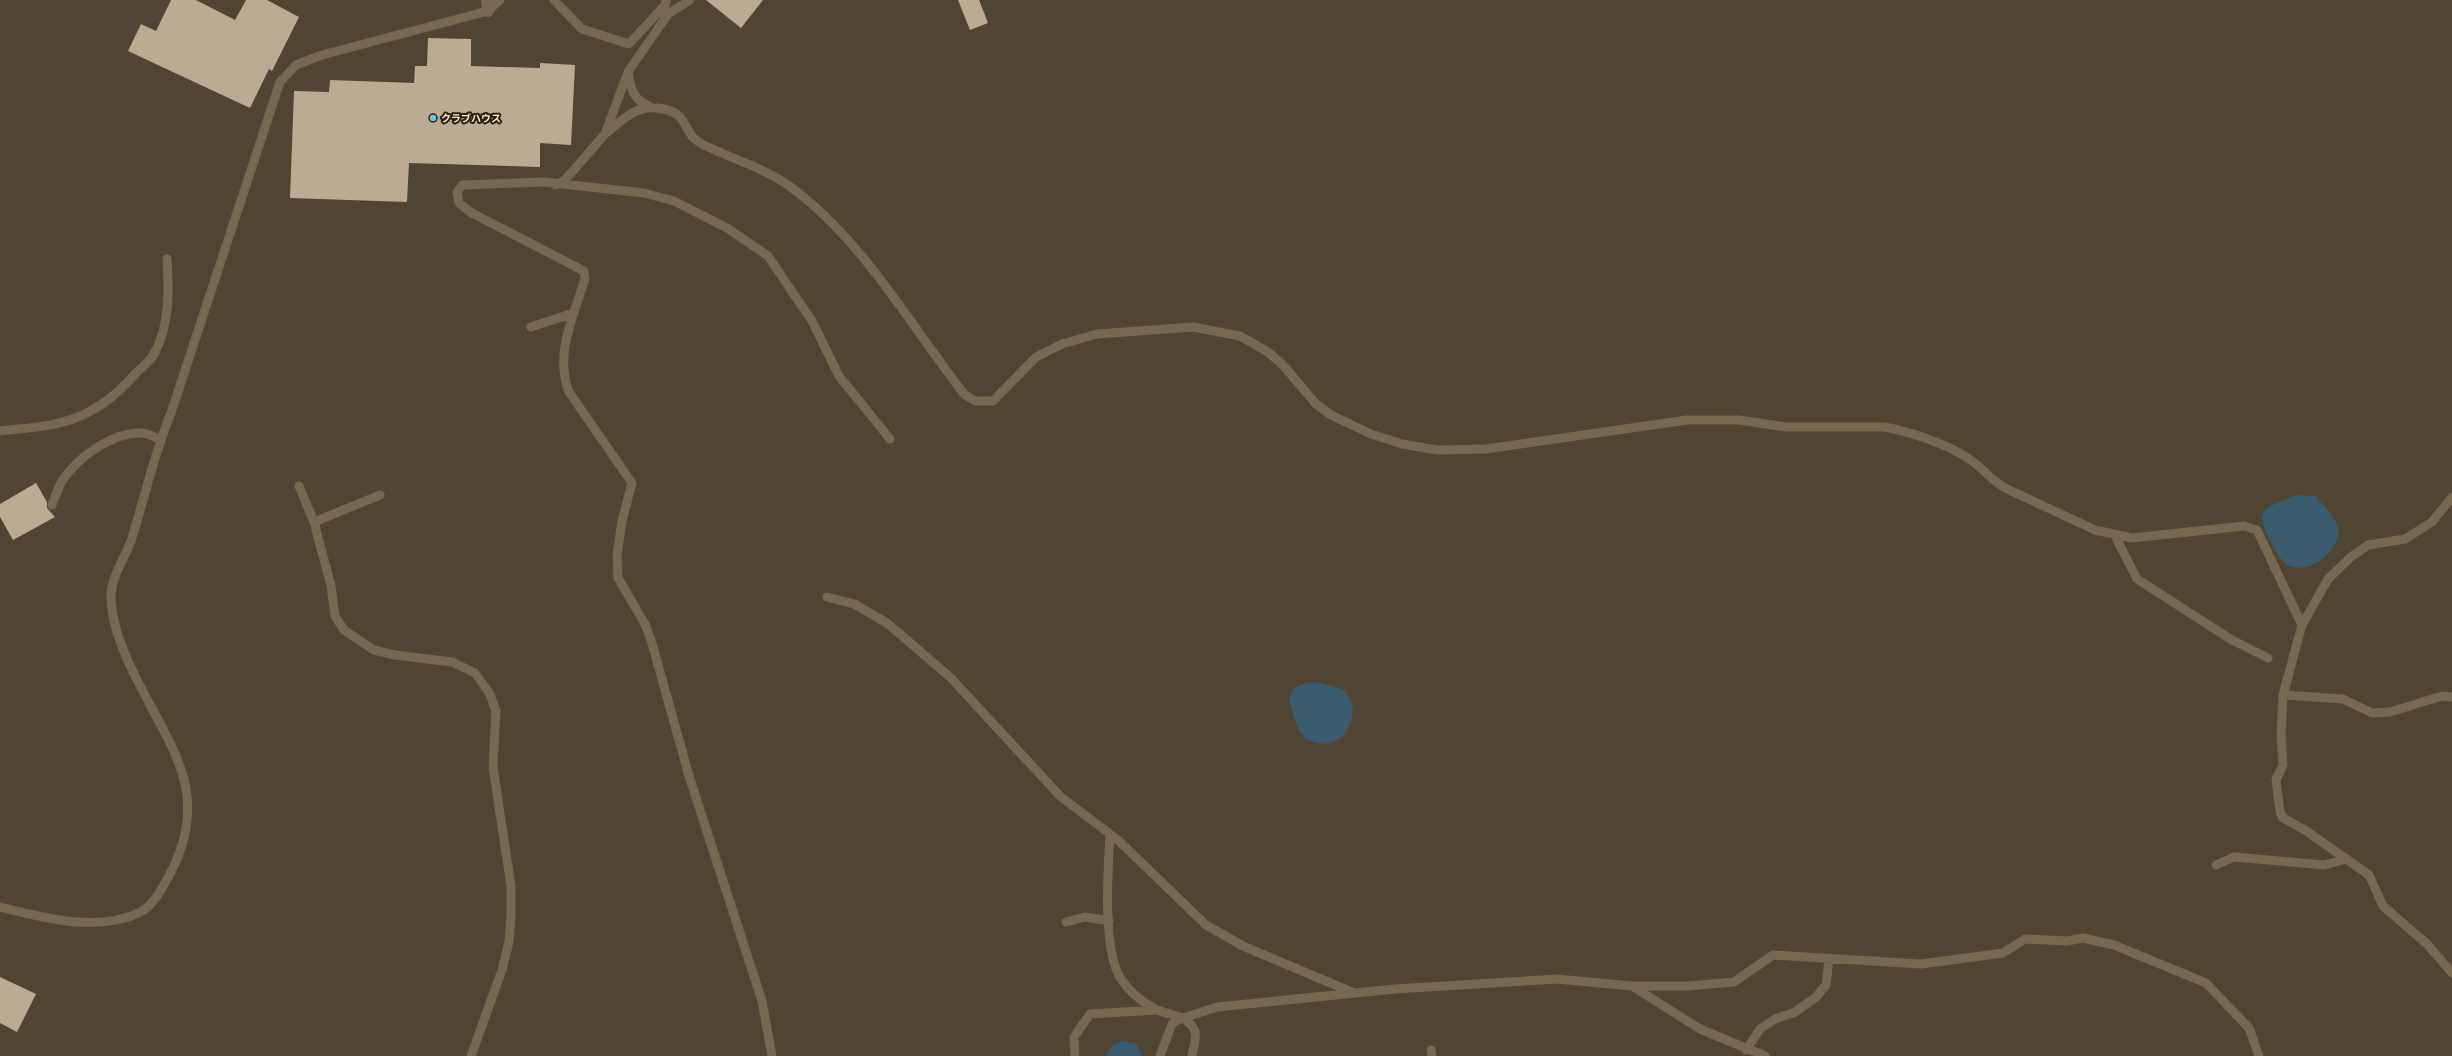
<svg xmlns="http://www.w3.org/2000/svg" width="2452" height="1056" viewBox="0 0 2452 1056" font-family="Mulish,'Noto Sans JP',sans-serif">
  <rect width="100%" height="100%" fill="#2f220c"/>
  <!-- green -->
  <path fill="#504432" d="M 0,0 L 2452,0 L 2452,1056 L 0,1056 Z"/>
  <!-- water -->
  <path fill="#3a5b6d" d="M 2295,495 L 2315,496 C 2323,504 2335,517 2338,528 C 2343,551 2304,579 2285,563 C 2278,557 2273,546 2269,538 C 2251,505 2272,508 2295,495 Z
    M 1316,682 C 1325,684 1338,686 1345,692 C 1364,708 1346,753 1314,742 C 1310,740 1306,740 1304,736 C 1295,727 1293,711 1289,700 C 1292,685 1303,683 1316,682 Z
    M 1125,1041 L 1136,1043 L 1142,1056 L 1106,1056 C 1110,1046 1115,1042 1125,1041 Z"/>
  <!-- building -->
  <path fill="#bcab93" d="M 171,0 L 196,0 L 235,20 L 246,0 L 267,0 L 299,17 L 272,71 L 269,69 L 250,108 L 128,51 L 141,24 L 156,31 Z
    M 706,0 L 763,0 L 741,28 Z
    M 958,0 L 979,0 L 988,23 L 970,30 Z
    M 428,38 L 471,39 L 471,66 L 540,68 L 540,63 L 575,65 L 571,145 L 540,143 L 540,167 L 409,163 L 407,202 L 290,198 L 294,91 L 329,92 L 330,80 L 414,83 L 415,66 L 427,66 Z
    M 36,483 L 47,502 L 47,508 L 55,517 L 13,540 L 0,517 L 0,504 Z
    M 0,977 L 36,994 L 17,1032 L 0,1023 Z"/>
  <g fill="none" stroke-linecap="round" stroke-linejoin="round">
    <!-- lane -->
    <path stroke="#776851" stroke-width="9" d="M 554,0 L 582,29 L 629,44 L 665,5 L 666,0
      M 628,72 C 632,89 631,98 649,106
      M 605,134 C 624,119 637,103 663,109 C 668,110 675,112 679,116 C 689,126 686,136 704,145 C 732,159 762,167 788,185 C 863,239 909,324 965,395 L 975,401 L 993,401 L 1036,357 L 1062,344 L 1097,334 L 1193,327 L 1240,336 L 1268,352 L 1283,365 L 1316,404 L 1331,415 L 1371,434 L 1402,444 L 1437,450 L 1486,449 L 1687,420 L 1739,420 L 1786,427 L 1885,427 C 1910,432 1948,444 1969,459 C 1983,468 1990,479 2005,488 L 2095,530 L 2132,538 L 2244,526 L 2257,530 L 2302,625
      M 555,185 L 565,180 L 605,134 L 628,72 L 668,14 L 690,0
      M 531,327 L 574,313
      M 0,431 C 25,428 54,427 78,417 C 102,407 119,393 135,374 C 141,368 150,362 154,354 C 170,326 169,290 167,259
      M 299,486 L 314,522 L 331,586 L 335,616 L 344,630 L 374,650 L 395,655 L 452,662 L 475,673 L 490,694 L 496,711 L 493,767 L 511,886 L 511,916 L 509,942 L 502,970 L 471,1056
      M 2452,497 L 2432,522 L 2405,539 L 2368,545 L 2351,557 L 2328,579 L 2302,625 L 2283,695 L 2281,735 L 2283,765 L 2276,780 L 2280,812 L 2283,818 L 2305,830 L 2369,875 L 2383,906 L 2427,944 L 2452,973
      M 52,505 C 55,497 58,488 62,481 C 78,457 112,432 142,433 C 148,433 154,437 160,439
      M 314,522 L 380,495
      M 2114,534 L 2137,579 L 2232,640 L 2268,658
      M 827,597 L 854,604 L 887,623 L 950,677 L 1061,797 L 1118,840 L 1206,925 L 1243,946 L 1354,993
      M 2283,695 L 2343,699 L 2372,713 L 2390,712 L 2442,696 L 2452,697
      M 1110,834 C 1108,869 1102,950 1121,979 C 1129,991 1142,1002 1155,1009 C 1169,1016 1189,1014 1195,1032 C 1197,1038 1193,1049 1192,1056
      M 2216,865 L 2234,857 L 2324,865 L 2347,859
      M 0,907 C 44,918 97,933 141,912 C 152,906 159,893 165,883 C 219,790 165,744 128,661 C 119,640 111,619 111,595 C 112,574 126,557 132,538 C 145,496 154,454 171,413 L 280,82 L 296,65 L 322,55 L 488,11 L 500,0
      M 1066,922 L 1085,917 L 1109,921
      M 1632,986 L 1700,1029 L 1765,1056
      M 1431,1050 L 1432,1056
      M 1746,1050 L 1760,1029 L 1775,1019 L 1795,1012 L 1816,997 L 1826,985 L 1829,959
      M 772,1056 L 762,1001 L 689,776 L 652,643 L 645,624 L 618,578 L 617,555 L 622,521 L 632,483 L 569,392 C 554,355 574,315 585,279 L 584,271 L 470,212 L 459,203 L 457,192 L 462,185 L 544,182 L 644,193 L 674,201 L 727,228 L 768,256 L 812,321 L 839,376 L 890,439
      M 1075,1056 L 1074,1037 L 1090,1014 L 1157,1010
      M 1160,1056 L 1172,1024 L 1177,1020 L 1217,1007 L 1395,989 L 1557,979 L 1632,986 L 1688,986 L 1734,982 L 1773,955 L 1921,964 L 2003,953 L 2025,939 L 2067,941 L 2083,938 L 2114,945 L 2206,983 L 2249,1028 L 2259,1056"/>
    <!-- street -->
    <path stroke="#776851" stroke-width="12" d="M 487,0 L 488,11"/>
  </g>
  <!-- markers -->
  <circle fill="#6bc3f2" stroke="#2f220c" stroke-width="1.5" cx="433" cy="118" r="4"/>
  <g text-anchor="middle" dominant-baseline="central" stroke-width="4" stroke-linejoin="round" paint-order="stroke">
    <!-- poi labels -->
    <g font-size="10" font-weight="bold" fill="#f0e7da" stroke="#2f220c" text-anchor="start">
      <text x="441" y="118">クラブハウス</text>
    </g>
  </g>
</svg>
